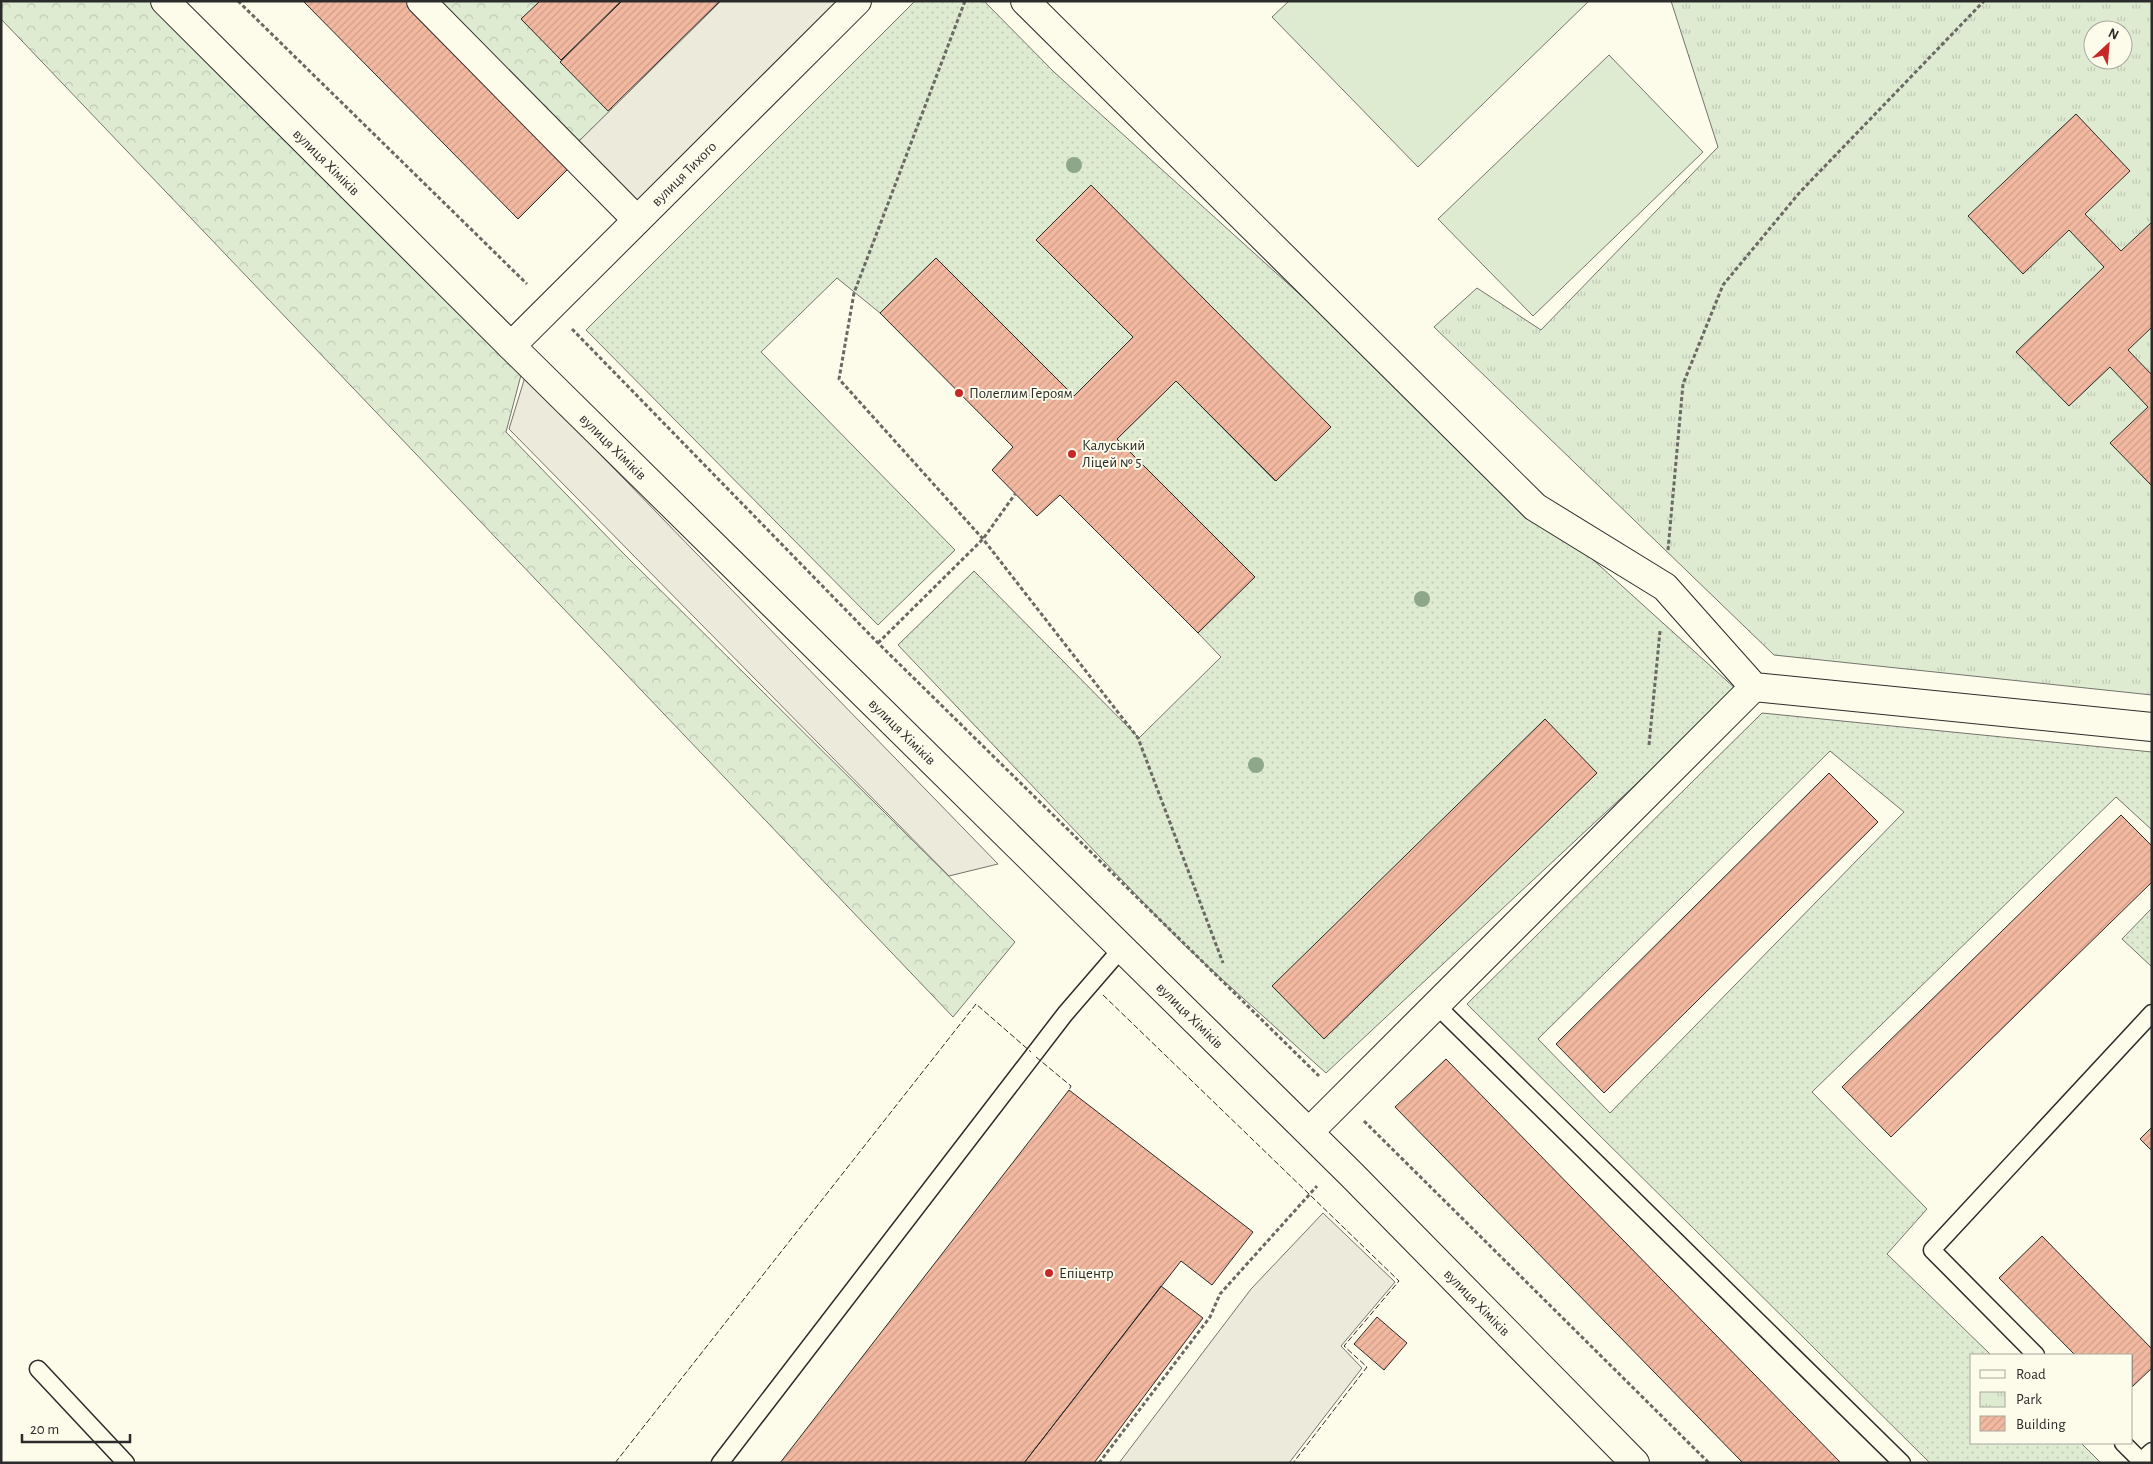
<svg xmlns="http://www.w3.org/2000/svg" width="2153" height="1464" viewBox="0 0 2153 1464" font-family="'Alegreya Sans',sans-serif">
  <defs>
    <pattern id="grass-dots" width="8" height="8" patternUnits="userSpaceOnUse" patternTransform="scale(1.25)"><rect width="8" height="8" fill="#deebd1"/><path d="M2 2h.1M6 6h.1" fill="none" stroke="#bfcab4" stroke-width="1.8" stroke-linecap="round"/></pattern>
    <pattern id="forest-crowns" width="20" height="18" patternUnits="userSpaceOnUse" patternTransform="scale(1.25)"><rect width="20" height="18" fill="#deebd1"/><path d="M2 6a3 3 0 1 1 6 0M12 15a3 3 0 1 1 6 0" fill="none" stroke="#bfcab4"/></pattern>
    <pattern id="park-tufts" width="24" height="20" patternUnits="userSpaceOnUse" patternTransform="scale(1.25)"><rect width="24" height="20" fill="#deebd1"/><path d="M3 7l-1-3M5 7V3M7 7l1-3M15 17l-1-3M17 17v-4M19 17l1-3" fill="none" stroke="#bfcab4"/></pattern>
    <pattern id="building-hatch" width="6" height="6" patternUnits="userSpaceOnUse" patternTransform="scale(1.25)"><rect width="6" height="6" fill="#f2b8a0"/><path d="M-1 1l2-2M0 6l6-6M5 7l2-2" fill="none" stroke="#d09e8a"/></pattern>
  </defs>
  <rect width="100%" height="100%" fill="#fdfbea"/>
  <!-- grass -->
  <path fill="url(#grass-dots)" stroke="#74746e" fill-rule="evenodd" d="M 915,1 L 984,1 L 1054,72 L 1737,690 L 1326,1073 L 1183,944 L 898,645 L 974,571 L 1139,738 L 1221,657 L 1198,633 L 1254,577 L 1117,439 L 1176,381 L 1275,481 L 1331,427 L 1133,337 L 1074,396 L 936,258 L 880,313 L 837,278 L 761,352 L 955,550 L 878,625 L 586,330 Z
    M 1762,713 L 2152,752 L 2152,830 L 2116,797 L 1812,1092 L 1927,1209 L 1887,1254 L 1991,1355 L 1972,1355 L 1972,1443 L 2081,1443 L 2101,1463 L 1930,1463 L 1467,1004 ZM 1830,751 L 1904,812 L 1610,1113 L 1538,1039 Z
    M 2152,908 L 2152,967 L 2122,939 Z"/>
  <!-- forest -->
  <path fill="url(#forest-crowns)" stroke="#74746e" d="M 1,1 L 150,1 L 521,375 L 506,432 L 625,555 L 1015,942 L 953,1017 L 1,19 Z
    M 421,1 L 540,1 L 522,20 L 612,109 L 569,151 Z"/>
  <!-- park -->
  <path fill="url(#park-tufts)" stroke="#74746e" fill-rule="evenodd" d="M 1671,1 L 2152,1 L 2152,695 L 1774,655 L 1434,327 L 1477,288 L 1541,330 L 1718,147 ZM 2093,30 L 2123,30 L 2123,60 L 2093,60 Z"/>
  <!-- pitch -->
  <path fill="#deebd1" stroke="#74746e" d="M 1289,1 L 1589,1 L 1418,167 L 1272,17 Z
    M 1609,55 L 1703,152 L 1533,316 L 1438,219 Z"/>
  <!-- parking -->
  <path fill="#eceadb" stroke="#74746e" d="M 721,1 L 857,1 L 637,220 L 569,151 Z
    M 525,377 L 998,864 L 949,876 L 509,429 Z
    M 1323,1213 L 1395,1282 L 1341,1346 L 1362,1368 L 1289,1463 L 1119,1463 L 1251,1289 Z"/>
  <!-- building -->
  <path fill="url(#building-hatch)" stroke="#2b2b2b" d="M 303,1 L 406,1 L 570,167 L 518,219 Z
    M 540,1 L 621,1 L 561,60 L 521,19 Z
    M 622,1 L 720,1 L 608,111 L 560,62 Z
    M 2076,114 L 2130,171 L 2085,214 L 2121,251 L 2152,222 L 2152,327 L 2128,350 L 2152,375 L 2152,486 L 2110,443 L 2148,407 L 2110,367 L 2069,406 L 2016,352 L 2104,267 L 2069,230 L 2023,274 L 1968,216 Z
    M 1091,185 L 1331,427 L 1276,481 L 1176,381 L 1117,439 L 1255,577 L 1198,633 L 1060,495 L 1037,516 L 992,470 L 1013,447 L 880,313 L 936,258 L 1074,396 L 1133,337 L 1036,240 Z
    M 1545,719 L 1597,773 L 1324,1039 L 1272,986 Z
    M 1829,773 L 1878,822 L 1604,1093 L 1556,1044 Z
    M 2121,815 L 2152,846 L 2152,882 L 1891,1137 L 1842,1087 Z
    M 1446,1059 L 1841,1463 L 1743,1463 L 1395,1107 Z
    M 1069,1090 L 1253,1232 L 1212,1285 L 1181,1261 L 1024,1463 L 780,1463 Z
    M 2152,1127 L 2152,1151 L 2140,1139 Z
    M 2042,1236 L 2152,1349 L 2152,1368 L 2132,1387 L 2132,1355 L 2075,1355 L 1999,1278 Z
    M 1161,1286 L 1203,1318 L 1094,1463 L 1024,1463 Z
    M 1377,1317 L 1407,1343 L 1384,1370 L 1354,1344 Z"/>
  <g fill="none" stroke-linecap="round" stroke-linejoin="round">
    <!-- service casing -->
    <g stroke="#2b2b2b" stroke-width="19">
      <path id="service" d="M 1435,1004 L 1902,1463
        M 2036,1355 L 1932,1250 L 2152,1013
        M 38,1369 L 126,1463
        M 2123,1443 L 2141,1461
        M 720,1463 L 1065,1014 L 1122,948
        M 2139,1463 L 2152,1451"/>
    </g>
    <!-- minor casing -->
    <g stroke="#2b2b2b" stroke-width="30">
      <g id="minor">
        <path id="s1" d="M 165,1 L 511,346 L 1352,1175 L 1635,1463"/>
        <path d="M 421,1 L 637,220"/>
        <path d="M 1025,1 L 1535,507 L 1665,587 L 1754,687 L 2152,727"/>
        <path id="s2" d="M 511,346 L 857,1"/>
        <path d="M 1309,1132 L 1754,687"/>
      </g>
    </g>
    <!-- path -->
    <path stroke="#6a6964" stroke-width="3" stroke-dasharray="4 2.5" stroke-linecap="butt" d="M 238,1 L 527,284
      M 965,1 L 854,293 L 839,379 L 983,539 L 1138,738 L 1223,963
      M 572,329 L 878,643 L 1319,1076
      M 1668,550 L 1683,384 L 1723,285 L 1800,192 L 1984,1
      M 878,643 L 983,539 L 1015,494
      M 1649,745 L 1660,631
      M 1364,1121 L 1709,1463
      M 1099,1463 L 1210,1317 L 1220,1294 L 1317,1186"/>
    <!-- service -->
    <use href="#service" stroke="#fdfbea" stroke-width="16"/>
    <!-- minor -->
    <use href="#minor" stroke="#fdfbea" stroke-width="28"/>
    <!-- fence -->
    <path stroke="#2b2b2b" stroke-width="1" stroke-dasharray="6 2.5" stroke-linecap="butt" d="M 1103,995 L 1399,1281 L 1344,1346 L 1367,1367 L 1293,1463
      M 1036,1057 L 1071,1086 L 1069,1090
      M 615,1463 L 976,1004 L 1031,1052"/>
  </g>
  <!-- trees -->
  <g fill="#8ea78a">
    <circle cx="1074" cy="165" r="8"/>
    <circle cx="1422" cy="599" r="8"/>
    <circle cx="1256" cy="765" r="8"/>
  </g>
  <!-- markers -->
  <g fill="#c62828" stroke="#fdfbea" stroke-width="2">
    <circle cx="959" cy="393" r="5"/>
    <circle cx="1072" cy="454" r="5"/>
    <circle cx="1049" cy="1273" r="5"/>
  </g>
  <g text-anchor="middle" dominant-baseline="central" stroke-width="4" stroke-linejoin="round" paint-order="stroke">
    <!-- street labels -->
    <g font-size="15" fill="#2b2b2b" stroke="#fdfbea">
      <text stroke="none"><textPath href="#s1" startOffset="228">вулиця Хіміків</textPath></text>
      <text stroke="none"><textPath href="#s2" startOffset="244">вулиця Тихого</textPath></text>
      <text stroke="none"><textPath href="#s1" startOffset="632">вулиця Хіміків</textPath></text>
      <text stroke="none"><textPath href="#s1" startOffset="1038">вулиця Хіміків</textPath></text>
      <text stroke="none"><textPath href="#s1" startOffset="1442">вулиця Хіміків</textPath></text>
      <text stroke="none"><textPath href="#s1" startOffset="1848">вулиця Хіміків</textPath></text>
    </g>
    <!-- poi labels -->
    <g font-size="15" fill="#2b2b2b" stroke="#fdfbea" text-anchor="start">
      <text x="969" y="393">Полеглим Героям</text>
      <text x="1082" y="445">Калуський<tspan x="1082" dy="17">Ліцей № 5</tspan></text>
      <text x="1059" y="1273">Епіцентр</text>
    </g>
  </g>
  <!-- border -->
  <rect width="2153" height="1464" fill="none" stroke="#2b2b2b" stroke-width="5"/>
  <!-- legend -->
  <rect x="1970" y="1354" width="162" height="90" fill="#fdfbea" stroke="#a9a89e"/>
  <rect x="1980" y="1370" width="25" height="8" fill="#fdfbea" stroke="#a9a89e"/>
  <text x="2016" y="1379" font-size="15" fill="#2b2b2b">Road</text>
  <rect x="1980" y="1392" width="25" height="15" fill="url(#park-tufts)" stroke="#a9a89e"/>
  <text x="2016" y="1404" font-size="15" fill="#2b2b2b">Park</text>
  <rect x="1980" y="1416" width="25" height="15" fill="url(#building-hatch)" stroke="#a9a89e"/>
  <text x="2016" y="1429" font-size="15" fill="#2b2b2b">Building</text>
  <!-- north arrow -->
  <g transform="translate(2108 45) rotate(26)"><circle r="24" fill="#fdfbea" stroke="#a9a89e"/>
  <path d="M0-4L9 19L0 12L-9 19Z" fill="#c62828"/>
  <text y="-8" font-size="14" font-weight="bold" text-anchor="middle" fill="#2b2b2b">N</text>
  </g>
  <!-- scale -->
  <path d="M22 1434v8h108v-8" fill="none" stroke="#2b2b2b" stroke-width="2.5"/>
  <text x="30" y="1434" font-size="15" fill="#2b2b2b" stroke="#fdfbea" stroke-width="4" paint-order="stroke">20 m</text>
</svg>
